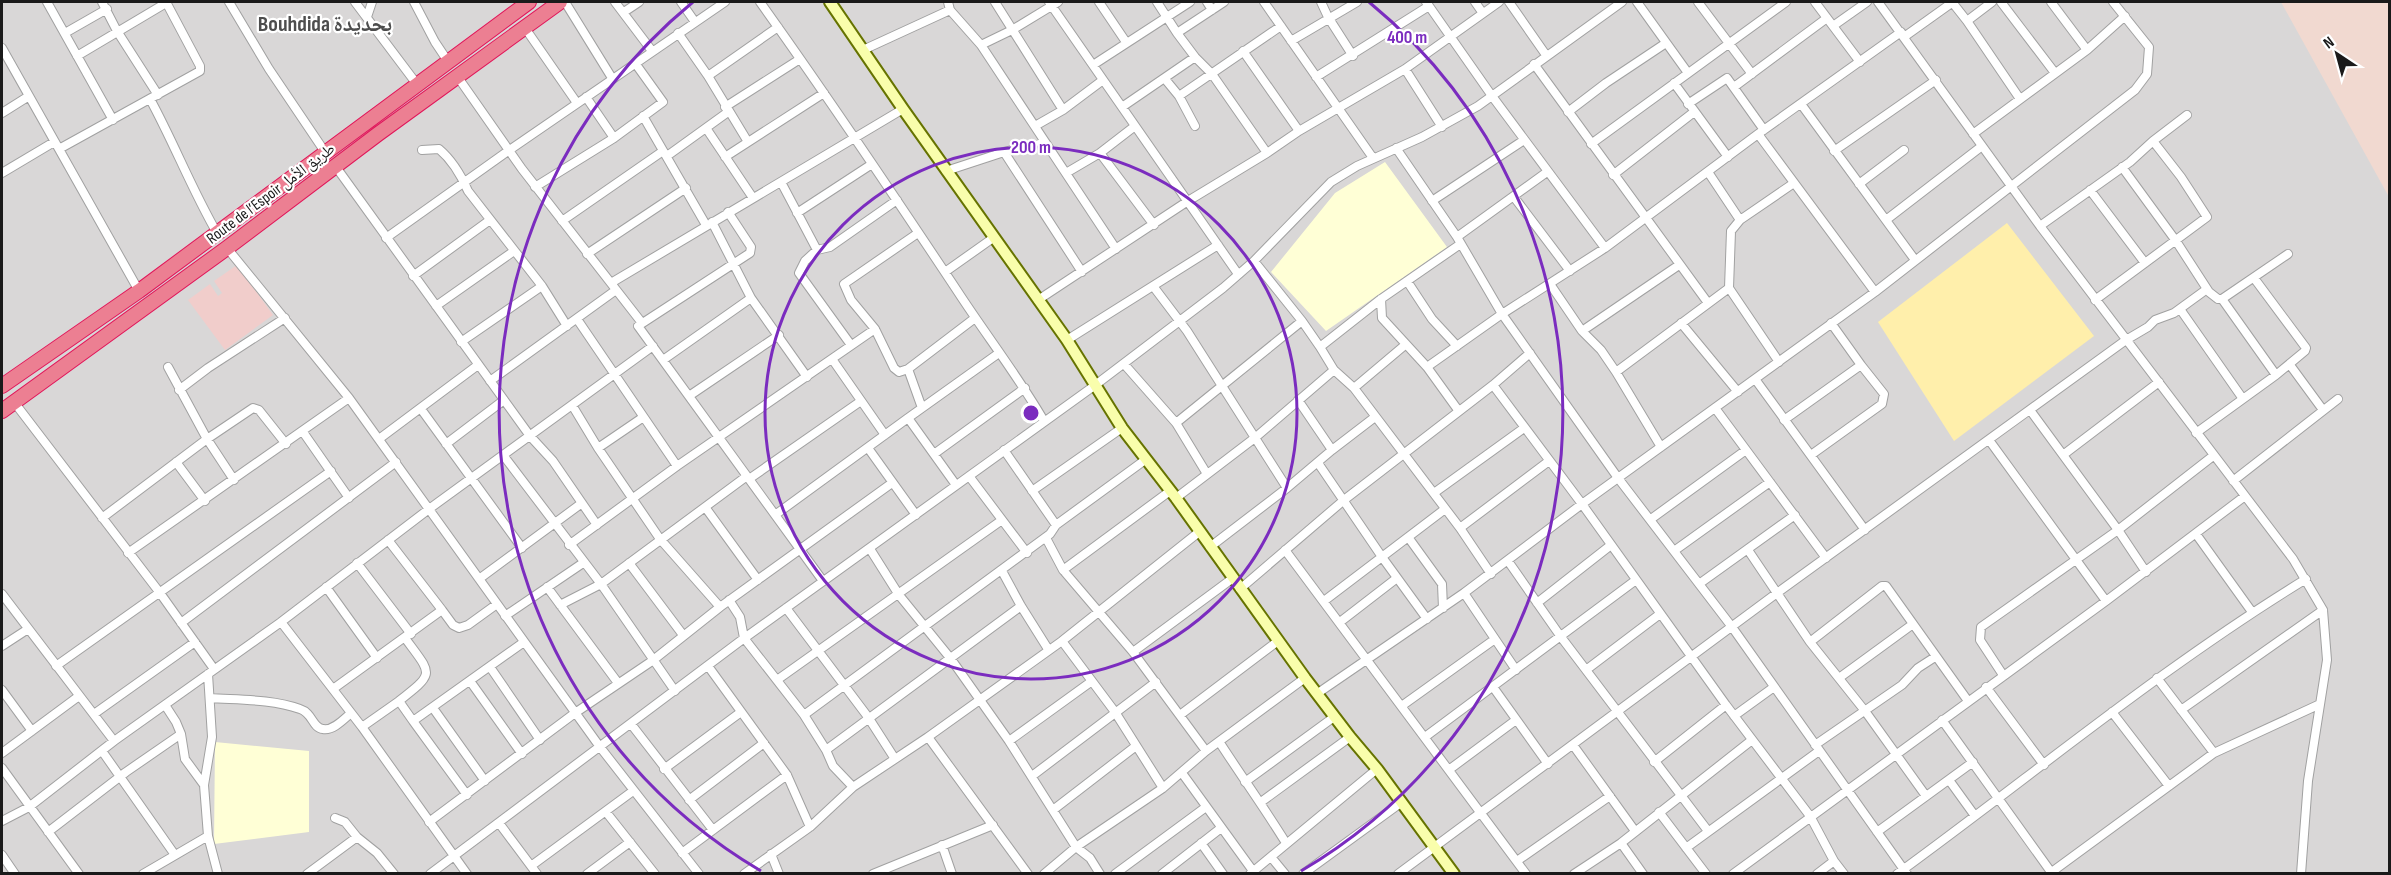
<svg xmlns="http://www.w3.org/2000/svg" width="2391" height="875" viewBox="0 0 2391 875" font-family="'Sofia Sans Condensed','Noto Naskh Arabic',sans-serif">
  <rect width="100%" height="100%" fill="#ede9df"/>
  <!-- residential -->
  <path fill="#d9d7d7" d="M 2,2 L 2389,2 L 2389,873 L 2,874 Z"/>
  <!-- commercial -->
  <path fill="#f1cdcb" d="M 237,265 L 273,315 L 225,350 L 188,300 L 210,284 L 218,296 L 222,293 L 214,281 Z"/>
  <!-- education -->
  <path fill="#ffffd6" d="M 1385,162 L 1447,247 L 1326,331 L 1271,272 L 1335,193 Z
    M 215,742 L 309,751 L 309,832 L 214,844 Z"/>
  <!-- military -->
  <path fill="#f1d9d0" d="M 2281,2 L 2389,2 L 2389,197 Z"/>
  <!-- sand -->
  <path fill="#ffefab" d="M 2007,223 L 2094,336 L 1954,441 L 1878,322 Z"/>
  <g fill="none" stroke-linecap="round" stroke-linejoin="round">
    <!-- street casing -->
    <g stroke="#a1a1a1" stroke-width="10">
      <path id="street" d="M 47,2 L 113,120
        M 102,2 L 117,31 L 158,95
        M 229,2 L 269,69 L 325,152
        M 355,2 L 416,83
        M 414,2 L 435,42 L 447,60
        M 565,2 L 612,78
        M 615,2 L 652,51
        M 681,2 L 695,22
        M 760,2 C 828,97 893,194 958,292 C 986,335 1018,376 1044,421
        M 948,2 L 950,10 L 981,45 L 1116,249
        M 995,2 L 1063,110
        M 1049,2 L 1238,274
        M 1099,2 L 1126,42
        M 1157,2 L 1177,33 L 1195,57 L 1212,74 L 1267,153
        M 1207,2 L 1212,10
        M 1264,2 L 1373,158
        M 1321,2 L 1328,17 L 1353,56
        M 1475,2 L 1482,12
        M 1509,2 L 1546,55
        M 1637,2 L 1688,73
        M 1698,2 L 1752,74
        M 1815,2 L 1860,62
        M 1878,2 L 2040,226 L 2293,559 L 2323,610 L 2327,660 L 2308,781 L 2301,874
        M 1952,2 L 1967,21
        M 1992,2 L 1967,21 L 2020,99
        M 2001,2 L 2055,73
        M 2051,2 L 2087,50
        M 1429,6 L 1492,96 L 1605,248
        M 624,12 L 639,2
        M 367,17 L 372,2
        M 1833,26 L 1867,2
        M 525,28 L 577,103
        M 65,33 L 107,9
        M 678,33 L 708,76 L 748,142
        M 1177,33 L 1224,2
        M 1904,37 L 1953,2
        M 1291,41 L 1357,2
        M 981,45 L 1012,30 L 1058,2
        M 2,48 L 139,291
        M 863,50 L 950,10
        M 1243,51 L 1299,131
        M 77,56 L 166,3
        M 1534,64 L 1708,303
        M 1093,65 L 1190,2
        M 1405,69 L 1442,127
        M 457,76 L 522,169 L 642,323
        M 708,76 L 778,27
        M 1316,77 L 1429,6 L 1426,2
        M 1165,79 L 1179,96 L 1195,126
        M 1674,83 L 1728,157
        M 1734,87 L 1827,18
        M 1179,96 L 1281,26
        M 586,97 L 614,138
        M 150,99 C 174,143 192,190 217,233
        M 1688,104 L 1727,78 L 1764,130
        M 1801,104 L 1915,260
        M 725,107 L 800,59
        M 1122,107 L 1195,57
        M 1568,112 L 1606,83 L 1666,43
        M 2,113 L 29,96
        M 643,116 L 706,225
        M 1035,126 L 1063,110 L 1103,80
        M 706,128 L 753,198
        M 1758,134 L 1875,292
        M 1973,134 L 2087,50 L 2125,16
        M 1591,144 L 1786,2
        M 1396,148 L 1457,237 L 1502,314 L 1618,478 L 1732,627 L 1907,874
        M 59,149 L 200,71 L 200,66 L 166,2
        M 422,150 L 439,149 C 452,160 461,175 468,191 L 542,286 L 567,326
        M 1834,151 L 1936,80
        M 1004,152 L 1082,272
        M 1100,153 L 1154,225
        M 667,156 L 728,112
        M 725,157 L 824,93
        M 336,167 L 530,436 L 553,461 L 597,525
        M 2122,167 L 2176,241 L 2209,292 L 2218,299 L 2222,299 L 2276,375
        M 946,171 L 1004,152 L 1044,143
        M 1708,172 L 1740,220
        M 2,173 L 54,142
        M 1066,173 L 1100,153 L 1135,126
        M 1613,175 L 1694,112
        M 781,182 L 817,250 L 830,247 L 897,200
        M 1859,184 L 1904,150
        M 535,187 L 614,138 L 663,102 L 635,63
        M 2090,190 L 2145,263
        M 1514,197 L 1570,271
        M 1432,201 L 1524,140
        M 728,212 L 751,247 L 750,253 L 638,326 L 823,581
        M 797,213 L 872,164
        M 1886,220 L 1982,146
        M 562,221 L 663,151
        M 712,222 L 751,298 L 807,377
        M 2040,226 L 2130,162 L 2153,141 L 2187,115
        M 918,233 L 844,284 L 851,300 L 875,329 L 894,368 L 899,372 L 908,369 L 975,318
        M 1457,237 L 1547,172
        M 386,238 L 508,151 L 725,2
        M 227,248 L 349,398 L 600,747 L 699,874
        M 817,250 L 805,261 L 799,273 L 851,345
        M 587,254 L 686,188
        M 1254,261 L 1302,321 L 1320,347 L 1334,370 L 1354,388 L 1460,528 L 1491,574
        M 945,272 L 993,238
        M 413,276 L 490,220
        M 1407,281 L 1432,319 L 1457,346
        M 611,283 L 903,109
        M 1550,284 L 1582,331 L 1601,350 L 1616,372 L 1661,447
        M 1153,286 L 1187,331 L 1287,488
        M 1729,288 L 1731,231 L 1740,220 L 1794,183
        M 1381,299 L 1382,318 L 1427,367 L 1458,410
        M 2222,299 L 2288,254
        M 1038,300 L 1188,201 L 1267,153 L 1299,131 L 1405,69 L 1499,2
        M 2095,300 L 2207,217 L 2181,177 L 2153,141
        M 436,306 L 514,251
        M 2180,309 L 2243,399
        M 577,319 L 677,466
        M 1681,323 L 1738,392
        M 1582,331 L 1679,265
        M 1067,340 L 1218,245
        M 461,342 L 542,286
        M 1320,347 L 1381,299 L 1459,245
        M 832,359 L 885,435
        M 663,360 L 751,298
        M 1124,364 L 1176,423 L 1207,474
        M 2290,365 L 2323,410
        M 168,367 L 207,439 L 234,480
        M 1427,367 L 1502,314 L 1605,248 L 1758,134 L 1901,32
        M 908,369 L 922,408
        M 1616,372 L 1729,288 L 1779,362
        M 1755,379 L 1865,530
        M 490,381 L 616,290
        M 1493,385 L 1582,504 L 1726,705 L 1810,816 L 1834,861 L 1844,874
        M 1354,388 L 1405,345
        M 179,390 L 208,368 L 285,318
        M 689,396 L 779,335
        M 14,402 L 160,593 L 214,669
        M 572,405 L 598,448 L 660,539 L 720,607
        M 1715,408 L 1826,558
        M 421,409 L 522,548
        M 2030,410 L 2118,530 L 2146,572
        M 908,418 L 999,353
        M 1784,420 L 1861,365 L 1831,323
        M 1176,423 L 1302,321
        M 303,432 L 349,498
        M 2196,433 L 2276,375 L 2305,351 L 2306,348 L 2254,278
        M 379,439 L 478,365
        M 1989,440 L 2106,601
        M 446,444 L 504,400
        M 598,448 L 642,418
        M 868,448 L 916,515
        M 1332,450 L 1375,417
        M 934,454 L 1025,388
        M 503,455 L 601,584 L 675,691
        M 1811,455 L 1882,404 L 1884,394 L 1861,365
        M 2063,455 L 2159,382
        M 176,462 L 205,501
        M 1318,463 L 1382,557 L 1427,619
        M 969,476 L 1027,553
        M 749,479 L 861,401
        M 2233,481 L 2338,399
        M 1032,491 L 1122,428
        M 1434,493 L 1524,428
        M 1176,498 L 1256,437 L 1334,370
        M 705,507 L 758,580
        M 775,515 L 908,418 L 956,485
        M 102,518 L 207,439 L 253,408 L 259,410 L 286,444
        M 1651,519 L 1746,450
        M 1056,525 L 1145,460
        M 1460,528 L 1549,461
        M 2196,534 L 2252,612
        M 1408,537 L 1442,584 L 1443,608
        M 1046,538 L 1063,570 L 1133,652 L 1206,751
        M 569,545 L 677,466 L 875,329
        M 1210,547 L 1287,488 L 1332,450 L 1298,400
        M 870,549 L 899,595 L 951,659 L 1009,741 L 1076,847 L 1090,858 L 1100,874
        M 1285,550 L 1526,874
        M 1748,550 L 1810,642 L 1865,711 L 1926,796
        M 1674,551 L 1770,482
        M 128,553 L 349,398
        M 1508,561 L 1561,637 L 1708,831
        M 357,563 L 411,634
        M 629,563 L 683,635
        M 1063,570 L 1170,491
        M 1002,571 L 1021,606 L 1048,649
        M 479,579 L 582,503
        M 1699,584 L 1795,515
        M 326,587 L 377,658
        M 547,587 L 618,683
        M 1240,589 L 1344,500 L 1493,385 L 1530,353
        M 1464,593 L 1495,639
        M 2,594 L 114,741
        M 729,600 L 740,617 L 744,638 L 804,715 L 826,750 L 833,766 L 853,787
        M 1324,601 L 1445,509
        M 1537,603 L 1611,545
        M 560,605 L 601,584 L 747,476
        M 786,608 L 868,717 L 895,759
        M 442,610 L 453,625 L 459,628 L 468,625 L 497,604
        M 505,616 L 583,563
        M 281,622 L 362,727 L 467,874
        M 1340,622 L 1397,578
        M 181,623 L 396,462
        M 1062,641 L 1115,712 L 1163,788
        M 1810,642 L 1882,586 L 1886,586 L 1968,701
        M 2,646 L 28,629
        M 1133,652 L 1233,578
        M 56,666 L 331,471
        M 708,666 L 787,775 L 810,827
        M 490,667 L 540,740
        M 1586,670 L 1660,614
        M 2003,675 L 1980,640 L 1981,627 L 2118,530 L 2213,456
        M 1839,678 L 1913,624
        M 2157,678 L 2214,753
        M 777,680 L 1002,520
        M 470,681 L 522,754
        M 1493,687 L 1548,764
        M 1986,687 L 2044,765
        M 333,689 L 442,610 L 388,540
        M 2,690 L 32,731
        M 1318,693 L 1464,593 L 1582,504 L 1875,292 L 2135,90 L 2147,74 L 2149,47 L 2113,2
        M 210,698 C 239,700 272,699 300,709 C 313,713 312,728 323,729 C 333,731 344,719 351,713
        M 399,701 C 436,672 432,675 405,638
        M 165,705 L 176,722 L 181,734
        M 1403,705 L 1495,639 L 1516,670
        M 433,708 L 485,781
        M 2181,710 L 2323,610
        M 2112,712 L 2169,786
        M 94,714 L 195,642
        M 804,715 L 1050,534 L 1056,525 L 1004,450
        M 1180,715 L 1278,641
        M 1734,716 L 1774,687
        M 1942,720 L 2051,872
        M 631,724 L 713,830
        M 362,727 L 399,701 L 413,721
        M 928,737 L 1028,874
        M 1425,737 L 1636,580
        M 1009,741 L 1092,681
        M 1220,743 C 1242,777 1265,809 1286,843
        M 1573,745 L 1635,831
        M 1815,745 L 1902,685 L 1918,668 L 1935,657
        M 826,750 L 1021,606
        M 102,751 L 175,855
        M 2,753 L 79,696
        M 1654,762 L 1726,705
        M 2,768 L 79,874
        M 664,769 L 741,712
        M 1450,769 L 1516,720
        M 1182,773 L 1253,871
        M 1032,776 L 1156,682
        M 1949,780 L 1975,816
        M 1245,782 L 1334,717
        M 204,785 L 212,737 L 208,674
        M 467,795 L 413,721 L 524,642
        M 689,800 L 764,743
        M 1261,802 L 1350,737
        M 1053,810 L 1136,746
        M 606,812 L 655,874
        M 1659,812 L 1706,874
        M 335,818 L 345,822 L 357,837
        M 2,821 L 29,807 L 114,741 L 281,622 L 429,509 L 653,346
        M 429,822 L 575,713 L 652,661 L 720,607 L 892,483
        M 499,823 L 537,874
        M 48,832 L 126,772 L 181,734 L 185,759 L 204,785 L 208,836 L 218,874
        M 1877,832 L 1973,762
        M 1201,843 L 1223,874
        M 1621,843 L 1643,874
        M 942,845 L 952,874
        M 1686,848 L 1819,751
        M 682,853 L 787,775
        M 771,854 L 779,874
        M 2,855 L 15,874
        M 1271,857 L 1285,874
        M 1517,861 L 1610,796
        M 531,866 L 633,791
        M 143,874 L 208,836
        M 307,874 L 357,837 L 377,853 L 394,874
        M 430,874 L 739,642 L 1094,386 L 1223,288 L 1254,261 L 1331,182 L 1357,166 L 1422,137 L 1478,106 L 1622,2
        M 587,874 L 630,842
        M 744,874 L 810,827 L 853,787 L 928,737 L 1062,641 L 1199,532
        M 873,874 L 993,825
        M 1044,874 L 1076,847 L 1163,788 L 1206,751 L 1305,678
        M 1115,874 L 1206,807
        M 1162,874 L 1221,828
        M 1250,874 L 1377,769
        M 1303,874 L 1402,802
        M 1398,874 L 1777,593 L 2126,340 L 2148,327 L 2155,320 L 2174,313 L 2207,289
        M 1574,874 L 1621,843 L 1752,740
        M 1733,874 L 2106,601 L 2245,496
        M 1817,874 L 1834,861
        M 1897,874 C 2033,775 2162,667 2306,579
        M 2049,874 L 2214,753 L 2318,705"/>
    </g>
    <!-- secondary casing -->
    <g stroke="#667300" stroke-width="14">
      <path id="secondary" d="M 830,2 L 903,109 L 1067,340 L 1122,428 L 1176,498 L 1305,678 L 1350,737 L 1377,769 L 1454,874"/>
    </g>
    <!-- highway casing -->
    <g stroke="#e1165a" stroke-width="16">
      <path id="highway" d="M 2,386 L 139,291 L 529,2
        M 2,411 L 227,248 L 378,134 L 560,2"/>
    </g>
    <!-- street -->
    <use href="#street" stroke="#fff" stroke-width="8"/>
    <!-- secondary -->
    <use href="#secondary" stroke="#f9feac" stroke-width="10"/>
    <!-- highway -->
    <use href="#highway" stroke="#ec7f92" stroke-width="14"/>
  </g>
  <!-- distance rings -->
  <g fill="none" stroke="#7b2cbf" stroke-width="3">
    <circle cx="1031" cy="413" r="266"/>
    <path d="M761 871A532 532 0 0 1 693 2M1369 2A532 532 0 0 1 1301 871"/>
  </g>
  <g text-anchor="middle" dominant-baseline="central" stroke-width="4.5" stroke-linejoin="round" paint-order="stroke">
    <!-- street labels -->
    <g font-size="16" fill="#1a1a1a" stroke="#fff">
      <text transform="translate(271 194) rotate(-37)">Route de l’Espoir طريق الأمل</text>
    </g>
    <!-- district labels -->
    <g font-size="22" font-weight="bold" fill="#4d4d4d" stroke="#fff">
      <text x="325" y="24">Bouhdida بحديدة</text>
    </g>
  </g>
  <circle cx="1031" cy="413" r="9" fill="#7b2cbf" stroke="#fff" stroke-width="3"/>
  <g font-size="18" text-anchor="middle" font-weight="bold" fill="#7b2cbf" stroke="#fff" stroke-width="4.5" stroke-linejoin="round" paint-order="stroke">
    <text x="1407" y="43">400 m</text>
    <text x="1031" y="153">200 m</text>
  </g>
  <!-- border -->
  <rect width="2391" height="875" fill="none" stroke="#1a1a1a" stroke-width="6"/>
  <!-- north arrow -->
  <g transform="translate(2337 54) rotate(324)" stroke="#ffffff" stroke-width="4.5" paint-order="stroke">
  <path d="M0-4.5L10 22L0 15L-10 22Z" fill="#1a1a1a"/>
  <text y="-9" font-size="16" font-weight="bold" text-anchor="middle" fill="#1a1a1a">N</text>
  </g>
</svg>
